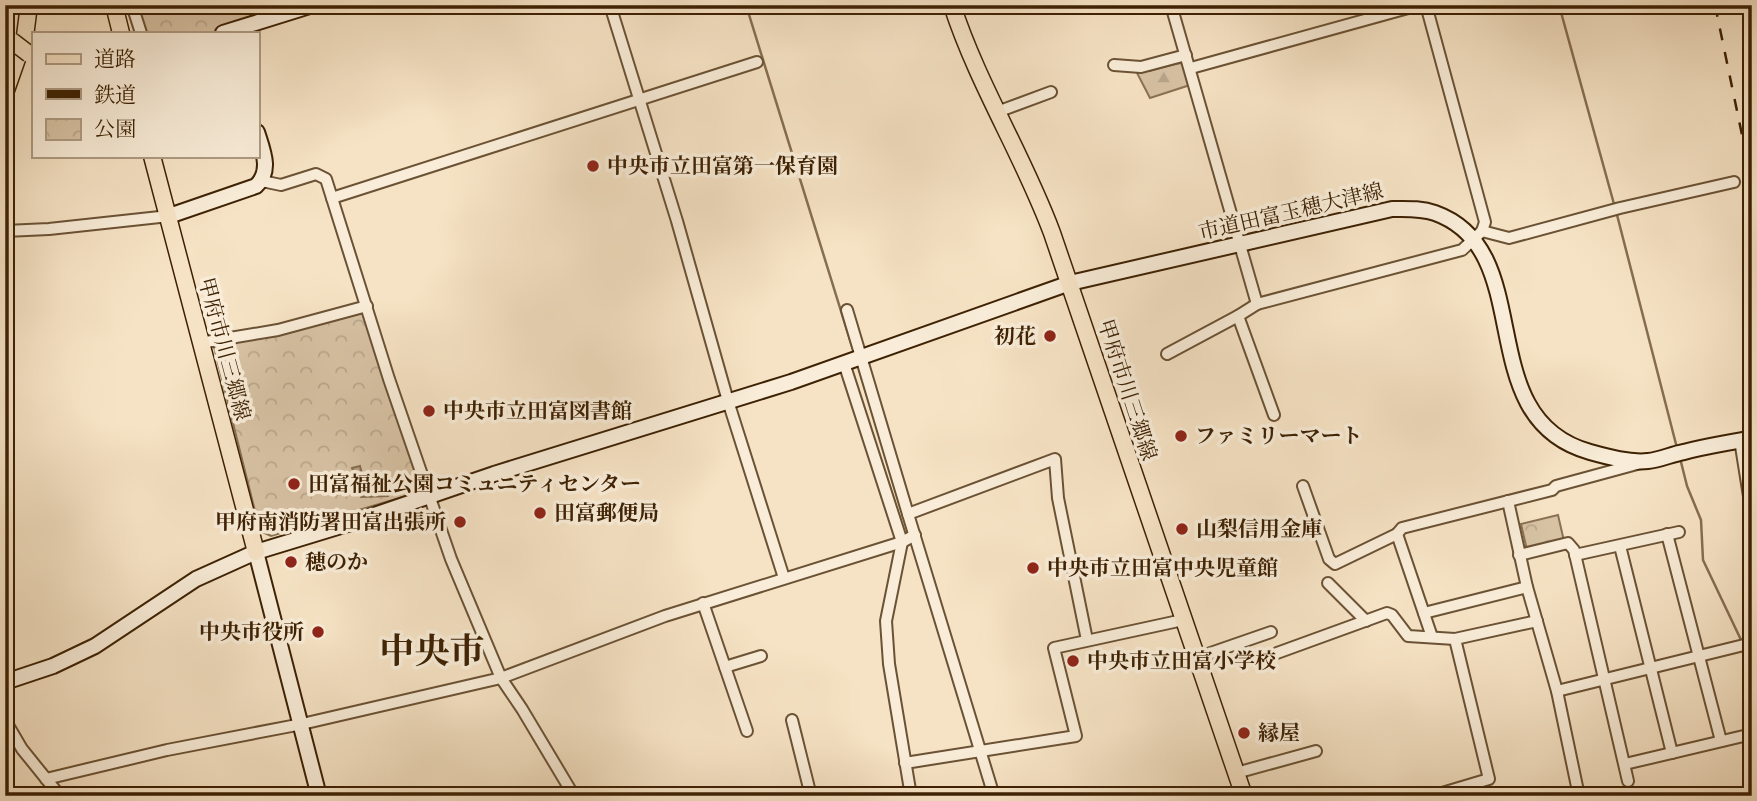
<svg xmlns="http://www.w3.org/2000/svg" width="1757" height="801" font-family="Cardo,'Noto Serif JP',serif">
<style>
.forest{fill:url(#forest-firs);stroke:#8a7254;stroke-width:2}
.park{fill:url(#park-crowns);stroke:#8a7254;stroke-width:2}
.water{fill:#b7a183;stroke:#866e50;stroke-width:2}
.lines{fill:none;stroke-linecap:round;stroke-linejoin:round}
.stream{stroke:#866e50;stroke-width:2.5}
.street-casing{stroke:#6b5234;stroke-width:14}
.secondary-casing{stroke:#3d2103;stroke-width:18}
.primary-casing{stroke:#3d2103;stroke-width:19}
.street{stroke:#f9edd9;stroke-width:10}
.secondary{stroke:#f9edd9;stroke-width:14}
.primary{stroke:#f6e3c5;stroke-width:16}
.rail{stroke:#3d2103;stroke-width:2.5;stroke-dasharray:12 12;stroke-linecap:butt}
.primary-bridge-casing{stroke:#3d2103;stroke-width:19;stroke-linecap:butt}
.primary-bridge{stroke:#f6e3c5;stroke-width:16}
.poi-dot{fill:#8f2418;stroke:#f9edd9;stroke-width:2.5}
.labels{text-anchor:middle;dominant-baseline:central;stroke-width:7;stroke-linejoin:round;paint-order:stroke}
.poi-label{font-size:21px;font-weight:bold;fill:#3d2103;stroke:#f9edd9;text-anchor:start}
.street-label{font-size:21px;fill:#3d2103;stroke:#f9edd9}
.town-label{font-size:35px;font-weight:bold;fill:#3d2103;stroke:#f9edd9}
</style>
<defs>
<pattern id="forest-firs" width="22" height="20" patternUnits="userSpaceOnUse" patternTransform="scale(1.75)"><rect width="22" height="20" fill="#d7c2a4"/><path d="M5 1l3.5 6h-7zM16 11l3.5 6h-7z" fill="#b9a68c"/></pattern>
<pattern id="park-crowns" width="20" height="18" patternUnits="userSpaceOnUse" patternTransform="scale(1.75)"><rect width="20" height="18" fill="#d7c2a4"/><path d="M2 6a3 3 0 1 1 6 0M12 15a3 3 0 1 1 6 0" fill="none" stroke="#b9a68c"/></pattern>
</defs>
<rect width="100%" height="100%" fill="#f6e3c5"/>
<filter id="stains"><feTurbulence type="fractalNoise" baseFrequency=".00286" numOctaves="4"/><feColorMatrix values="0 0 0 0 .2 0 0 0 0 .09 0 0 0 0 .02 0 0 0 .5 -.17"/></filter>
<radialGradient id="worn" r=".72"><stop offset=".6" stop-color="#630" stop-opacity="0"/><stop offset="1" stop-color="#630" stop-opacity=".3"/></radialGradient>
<polygon class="forest" points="1183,62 1190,85 1150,98 1136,71 1149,71"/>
<g class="park">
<polygon points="132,5 313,5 223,33 141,33"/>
<polygon points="365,311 423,491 271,536 260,531 214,347 239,338"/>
<polygon points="1558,515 1564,541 1527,550 1521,524"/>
</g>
<path class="water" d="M360,466C363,478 365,489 379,492L383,490V485L388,482L401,486L407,478L411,483V488L390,492L388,496L361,497L352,480L356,479L352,468Z"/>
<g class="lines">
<g class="stream">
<polyline points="746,5 854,353"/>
<polyline points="1559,5 1614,204"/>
<polyline points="1616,211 1677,448"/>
<polyline points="857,363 867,396"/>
<polyline points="1680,458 1687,486 1701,520 1703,560 1742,642"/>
<polyline points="1744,649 1752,678"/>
</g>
<g class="street-casing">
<g id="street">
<polyline points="132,5 141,33"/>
<polyline points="610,5 677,221 728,401 784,578"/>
<polyline points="1171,5 1257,304 1462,250 1482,231 1485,222 1426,5"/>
<polyline points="1114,65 1141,67 1186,55"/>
<polyline points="1191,68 1419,5"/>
<polyline points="997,112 1051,92"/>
<polyline points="262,181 281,185 316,174 326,179 389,379 451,559 501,678 522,709 574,796"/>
<polyline points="332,198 757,62"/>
<polyline points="5,231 49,229 169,216"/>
<polyline points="1482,231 1509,238 1620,208 1734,182"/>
<polyline points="1257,304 1238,316 1274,415"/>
<polyline points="847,310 908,514"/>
<polyline points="200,343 278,330 367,306"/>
<polyline points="1167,354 1238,316"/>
<polyline points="844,363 902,542 886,621 889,664 911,796"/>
<polyline points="1740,440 1752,515"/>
<polyline points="1303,486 1329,559 1335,564 1397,534 1402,528 1552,490 1556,486 1637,464"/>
<polyline points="1508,501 1527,587 1557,691 1579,796"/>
<polyline points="1397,534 1432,637"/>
<polyline points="1667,534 1721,741"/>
<polyline points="1620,546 1672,753"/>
<polyline points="1519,555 1568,543 1574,550 1628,781"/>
<polyline points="1575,555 1679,532"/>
<polyline points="1328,583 1366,621"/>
<polyline points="703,603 747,731"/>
<polyline points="1424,613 1527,587"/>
<polyline points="1277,653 1387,613 1392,615 1408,636 1455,639 1537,621"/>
<polyline points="1196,658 1271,632"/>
<polyline points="725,667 761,656"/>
<polyline points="1557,691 1752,643"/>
<polyline points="5,720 22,749 60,796"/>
<polyline points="792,720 811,796"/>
<polyline points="905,763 1076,736 1054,648 1183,620"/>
<polyline points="1625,764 1752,734"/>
<polyline points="1236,773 1316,751"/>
<polyline points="46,779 167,750 302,724 501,678 665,616 902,542 915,535"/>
<polyline points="994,796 908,514 1055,459 1058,498 1087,640"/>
<polyline points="1432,796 1489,779 1455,639"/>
</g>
</g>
<g class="secondary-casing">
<g id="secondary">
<polyline points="223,33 313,5"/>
<path d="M169,216L256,186C272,171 263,151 257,132"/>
<polyline points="256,552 319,796"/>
<path d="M5,682L53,666L95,646L196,579L256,552L351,523L494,474L791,382L1070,283L1392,209C1406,209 1421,208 1435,213C1541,251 1468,418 1590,452C1608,457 1630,463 1648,461C1660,460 1672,454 1684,452C1706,446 1729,443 1752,438"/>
</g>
</g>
<g class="primary-casing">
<g id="primary">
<polyline points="114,5 121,33"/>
<path d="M952,5C978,85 1023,155 1052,233L1244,796"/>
<polyline points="5,93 25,36 29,5"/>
<polyline points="152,156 256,552"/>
</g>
</g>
<use href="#street" class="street"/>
<use href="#secondary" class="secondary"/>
<use href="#primary" class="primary"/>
<polyline class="rail" points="1715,5 1752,183"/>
<g class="primary-bridge-casing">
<polyline id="primary-bridge" points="12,41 29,54"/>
</g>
<use href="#primary-bridge" class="primary-bridge"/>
</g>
<g class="poi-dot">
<circle cx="593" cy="166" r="7"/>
<circle cx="1050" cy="336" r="7"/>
<circle cx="429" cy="411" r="7"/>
<circle cx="1181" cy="436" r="7"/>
<circle cx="294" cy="484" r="7"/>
<circle cx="540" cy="513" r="7"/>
<circle cx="460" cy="522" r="7"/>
<circle cx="1182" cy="529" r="7"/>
<circle cx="291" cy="562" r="7"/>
<circle cx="1033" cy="568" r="7"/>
<circle cx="318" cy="632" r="7"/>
<circle cx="1073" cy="661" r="7"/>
<circle cx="1244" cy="733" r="7"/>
</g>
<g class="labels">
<g class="poi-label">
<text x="607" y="166">中央市立田富第一保育園</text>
<text x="1036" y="336" text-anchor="end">初花</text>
<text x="443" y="411">中央市立田富図書館</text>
<text x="1195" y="436">ファミリーマート</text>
<text x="308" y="484">田富福祉公園コミュニティセンター</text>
<text x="554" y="513">田富郵便局</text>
<text x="446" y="522" text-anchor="end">甲府南消防署田富出張所</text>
<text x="1196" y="529">山梨信用金庫</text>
<text x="305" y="562">穂のか</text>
<text x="1047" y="568">中央市立田富中央児童館</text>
<text x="304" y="632" text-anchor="end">中央市役所</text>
<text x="1087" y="661">中央市立田富小学校</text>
<text x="1258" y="733">縁屋</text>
</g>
<g class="street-label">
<text transform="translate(1291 212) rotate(-13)">市道田富玉穂大津線</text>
<text transform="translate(224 349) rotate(75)">甲府市川三郷線</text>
<text transform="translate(1127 390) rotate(72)">甲府市川三郷線</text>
</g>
<g class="town-label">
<text x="432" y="652">中央市</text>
</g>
</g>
<rect width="1757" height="801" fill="none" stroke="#f6e3c5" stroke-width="28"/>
<rect x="7" y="7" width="1743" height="787" fill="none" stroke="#3d2103" stroke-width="3.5"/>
<rect x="14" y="14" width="1729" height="773" fill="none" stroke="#3d2103" stroke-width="2"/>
<rect x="32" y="32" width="228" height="126" fill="#f9edd9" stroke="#ae9b83" stroke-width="2"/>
<rect x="46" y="54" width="35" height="10" fill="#f6e3c5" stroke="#ae9b83" stroke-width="2"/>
<text x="94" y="66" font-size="21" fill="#3d2103">道路</text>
<rect x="46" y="89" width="35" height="10" fill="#3d2103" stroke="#ae9b83" stroke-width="2"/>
<text x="94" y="102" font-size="21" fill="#3d2103">鉄道</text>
<rect x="46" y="119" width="35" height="21" fill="url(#park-crowns)" stroke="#ae9b83" stroke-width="2"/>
<text x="94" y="136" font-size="21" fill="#3d2103">公園</text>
<rect width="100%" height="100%" filter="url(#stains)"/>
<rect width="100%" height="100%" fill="url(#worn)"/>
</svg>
